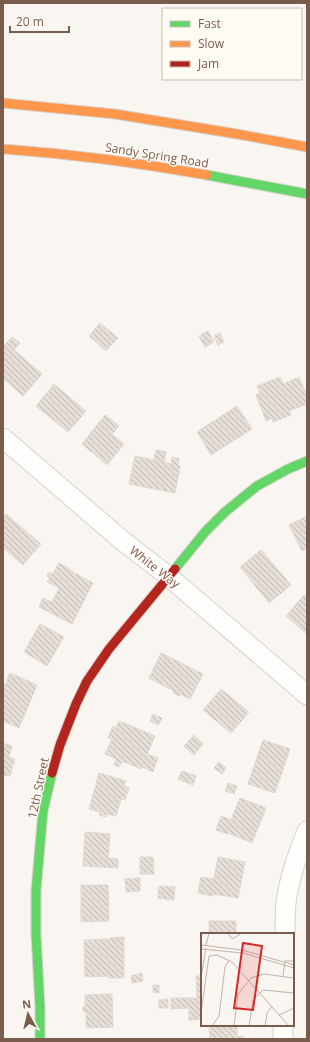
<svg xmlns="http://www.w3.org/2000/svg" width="310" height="1042" font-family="'Open Sans',sans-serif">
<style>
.building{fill:url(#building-back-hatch);stroke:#e2d8d2}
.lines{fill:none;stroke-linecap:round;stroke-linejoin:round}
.street-casing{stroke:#d7d1cb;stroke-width:21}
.fast-casing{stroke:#d9d2cb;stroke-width:11}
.slow-casing{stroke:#d9d2cb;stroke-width:11}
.jam-casing{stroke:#d9d2cb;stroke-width:11}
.street{stroke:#fefefd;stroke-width:19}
.fast{stroke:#63d668;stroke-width:9}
.slow{stroke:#ff974d;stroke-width:9}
.jam{stroke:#b3261e;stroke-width:9}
.labels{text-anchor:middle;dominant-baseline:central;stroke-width:3;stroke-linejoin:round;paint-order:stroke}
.street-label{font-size:12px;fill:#7a5c4d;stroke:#fffaf3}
.inset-road{fill:none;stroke:#c2b3aa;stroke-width:1}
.view{fill:#d62828;fill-opacity:0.15;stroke:#d62828;stroke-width:2}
.inset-edge{fill:none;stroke:#7a5c4d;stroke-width:2}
</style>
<defs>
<pattern id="building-back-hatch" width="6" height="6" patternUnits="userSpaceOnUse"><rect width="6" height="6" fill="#e6ded7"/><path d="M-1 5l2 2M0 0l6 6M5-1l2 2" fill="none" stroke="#bfb7b1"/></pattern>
</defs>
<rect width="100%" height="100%" fill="#f9f5f0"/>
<g class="building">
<polygon points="100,323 118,338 106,351 89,336"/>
<polygon points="208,331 214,342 205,347 199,336"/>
<polygon points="220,333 224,342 218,345 214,336"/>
<polygon points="12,337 20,343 14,350 42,374 23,396 3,378 3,343 5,345"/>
<polygon points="280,377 283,384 299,377 307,396 307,404 289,411 291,415 273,422 272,418 266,421 256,395 260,393 257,386"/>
<polygon points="54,384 86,411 68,432 36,406"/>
<polygon points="237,406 252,429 211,455 197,432"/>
<polygon points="105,415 119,426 112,434 124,444 107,465 82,444"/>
<polygon points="156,450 166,452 164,462 171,464 172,457 179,459 178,465 180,466 175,493 129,484 135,456 154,460"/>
<polygon points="6,514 41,544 23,565 3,548 3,517"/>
<polygon points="307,516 307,548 302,551 289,525"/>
<polygon points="261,550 291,585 269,603 240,567"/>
<polygon points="59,563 71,570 71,571 93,583 72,624 39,607 43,598 52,602 59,588 47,582 50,578 47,576 49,572 53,574"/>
<polygon points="304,595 307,597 307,634 286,616"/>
<polygon points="40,624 64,637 47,666 24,652"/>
<polygon points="161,653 203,674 190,699 180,694 179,696 173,693 174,691 149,678"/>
<polygon points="10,673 37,685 19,728 3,721 3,690"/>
<polygon points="221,689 249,712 231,733 203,710"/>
<polygon points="153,714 162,718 158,725 150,721"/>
<polygon points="119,721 155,736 147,754 158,758 153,772 142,767 141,769 122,761 119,767 114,765 116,759 105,754 112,739 108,738 113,726 116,728"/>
<polygon points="194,735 203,744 194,755 184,746"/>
<polygon points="263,740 290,749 275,793 248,784"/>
<polygon points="3,743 12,746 9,757 15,759 10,776 4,775 4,777 3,777"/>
<polygon points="219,762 226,768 222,774 214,768"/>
<polygon points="182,771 196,776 193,785 178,779"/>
<polygon points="99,773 126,781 124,786 129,788 125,800 121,799 116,816 107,814 106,817 99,815 100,812 89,809"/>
<polygon points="228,783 237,786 234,794 225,791"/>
<polygon points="240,798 266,808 252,843 228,833 228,834 216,830 221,816 231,820"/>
<polygon points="85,832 110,834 108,858 118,859 118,868 83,866"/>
<polygon points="140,857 153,857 154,874 140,874"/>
<polygon points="218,857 245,862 238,898 213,894 212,896 198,893 201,877 214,879"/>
<polygon points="140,878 140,891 126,892 125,879"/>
<polygon points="81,885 108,885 109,921 81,922"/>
<polygon points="159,886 175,887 174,900 158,898"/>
<rect x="209" y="921" width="27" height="13"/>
<polygon points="124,937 124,978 109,978 109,976 85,977 84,940 110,939 110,938"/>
<polygon points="142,973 143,981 132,983 131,976"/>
<polygon points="196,976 202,976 202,1019 189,1020 189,1008 171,1009 171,998 197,998"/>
<polygon points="153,985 159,985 159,993 153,992"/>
<polygon points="112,994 113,1027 86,1028 86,1012 83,1012 83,1007 85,1007 85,995"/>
<polygon points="168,999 168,1008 159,1008 159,1000"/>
<polygon points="237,1025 237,1037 243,1036 243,1039 210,1039 209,1026"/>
</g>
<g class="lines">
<g class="street-casing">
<g id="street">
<polyline points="3,438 124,542 168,576 307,695"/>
<path d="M285,934C285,924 285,913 286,903C289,878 298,854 307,831"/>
<polyline points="283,1039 283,1025"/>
</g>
</g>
<g class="fast-casing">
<g id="fast">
<polyline points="207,175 307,194"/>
<polyline points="175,569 205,532 225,512 257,486 288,469 307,461"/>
<polyline points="40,1039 40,1007 36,934 36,891 43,811 52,773"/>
</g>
</g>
<g class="slow-casing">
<g id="slow">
<polyline points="3,103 115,114 237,134 307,147"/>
<path d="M3,149C72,154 140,163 207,175"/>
</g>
</g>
<g class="jam-casing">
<polyline id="jam" points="52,773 60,745 76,704 87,681 109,649 175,569"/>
</g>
<use href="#street" class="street"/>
<use href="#fast" class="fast"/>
<use href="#slow" class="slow"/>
<use href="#jam" class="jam"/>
</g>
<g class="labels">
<g class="street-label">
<text transform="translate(157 155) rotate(9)">Sandy Spring Road</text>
<text transform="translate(155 567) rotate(38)">White Way</text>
<text transform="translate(38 788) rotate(-78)">12th Street</text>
</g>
</g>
<g transform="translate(201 933)">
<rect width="93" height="93" fill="#f9f5f0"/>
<path class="inset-road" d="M27,0L31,6L41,0M0,12L41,17L93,32M5,12L8,0M0,16L42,20L93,35M0,44L5,15M82,44L84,28H93M0,80L8,23L16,22L31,29L88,93M78,82L93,75M11,93L18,83L24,34L28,27M33,93L37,61L50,45L63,41L93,45M48,93L52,67L62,57L93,60M64,93L66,80L71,73"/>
<path class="view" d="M42,10L61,13L52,77L33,75Z"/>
<rect width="93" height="93" class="inset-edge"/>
</g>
<rect width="310" height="1042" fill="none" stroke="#7a5c4d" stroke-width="8"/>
<rect x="162" y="8" width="140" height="72" fill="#fffaf3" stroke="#cabbb1"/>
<rect x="170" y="21" width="20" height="6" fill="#63d668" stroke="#cabbb1"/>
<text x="198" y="28" font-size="12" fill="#7a5c4d">Fast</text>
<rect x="170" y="41" width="20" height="6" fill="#ff974d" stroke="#cabbb1"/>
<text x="198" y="48" font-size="12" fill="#7a5c4d">Slow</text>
<rect x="170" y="61" width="20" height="6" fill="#b3261e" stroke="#cabbb1"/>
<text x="198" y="68" font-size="12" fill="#7a5c4d">Jam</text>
<g transform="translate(28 1014) rotate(352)" stroke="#fffaf3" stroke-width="3" paint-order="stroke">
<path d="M0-3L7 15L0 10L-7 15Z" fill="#7a5c4d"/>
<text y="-6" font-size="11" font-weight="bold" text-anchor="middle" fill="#7a5c4d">N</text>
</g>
<path d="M10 26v6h59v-6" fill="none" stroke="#7a5c4d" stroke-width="2"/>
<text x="16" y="26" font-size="12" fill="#7a5c4d" stroke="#fffaf3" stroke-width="3" paint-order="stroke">20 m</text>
</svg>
